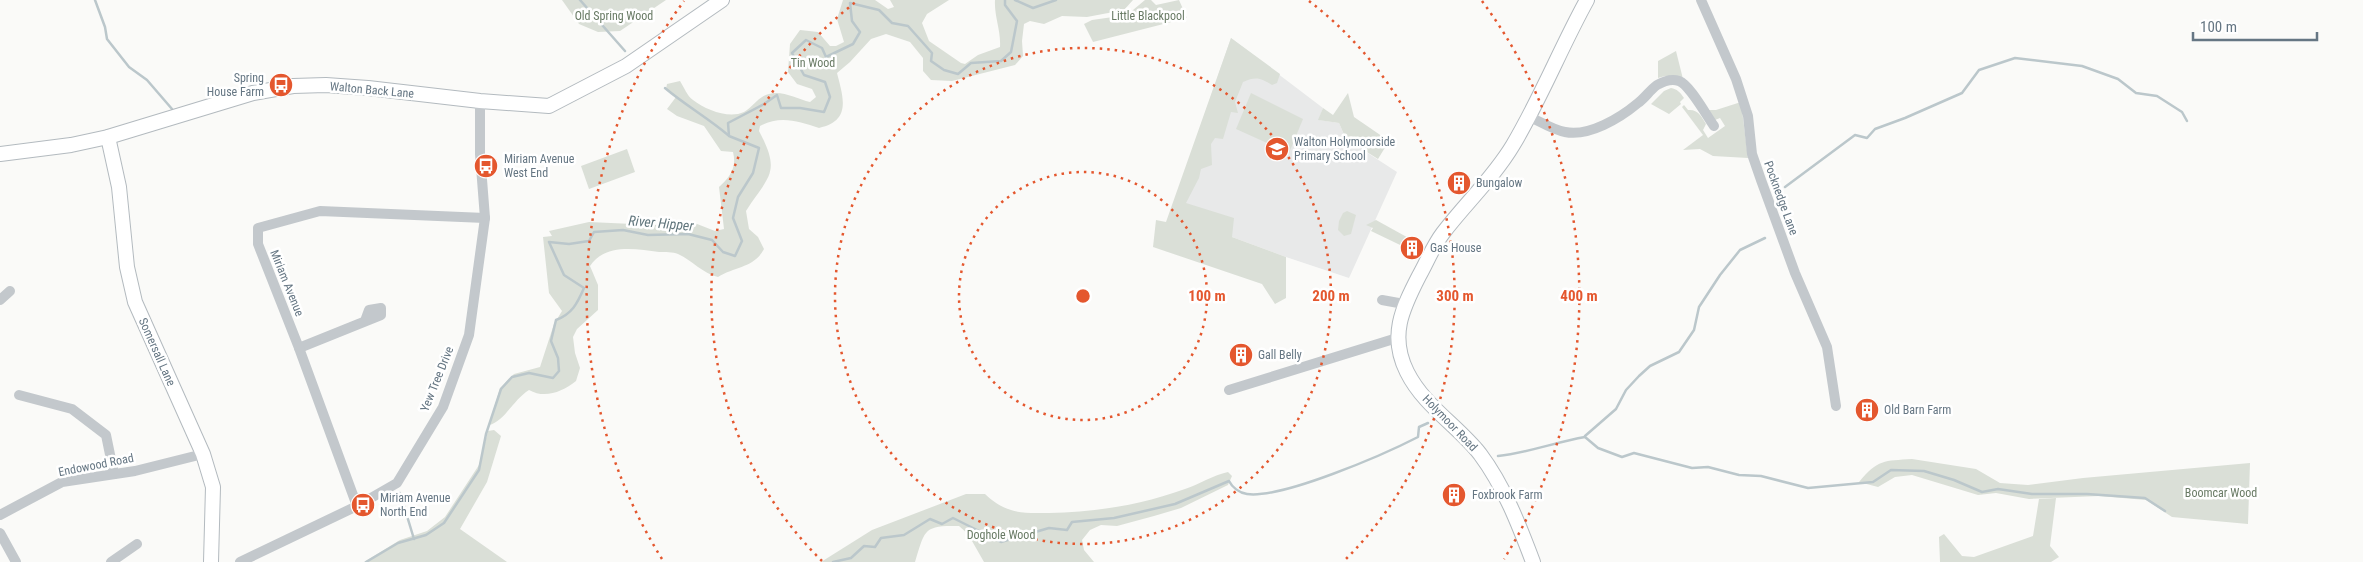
<svg xmlns="http://www.w3.org/2000/svg" width="2363" height="562" font-family="'Roboto Condensed',sans-serif">
<style>
.built{fill:#e8e9e9}
.green{fill:#dadfd7}
.lines{fill:none;stroke-linecap:round;stroke-linejoin:round}
.stream{stroke:#bbc7cb;stroke-width:2.5}
.secondary-casing{stroke:#b3babf;stroke-width:16}
.street{stroke:#c3c8cc;stroke-width:10}
.secondary{stroke:#fff;stroke-width:14}
.ring{fill:none;stroke:#e4572e;stroke-width:2.5;stroke-dasharray:2.5 5}
.labels{text-anchor:middle;dominant-baseline:central;stroke-width:5;stroke-linejoin:round;paint-order:stroke}
.park-label{font-size:12px;fill:#687a64;stroke:#fff}
.poi-label{font-size:12px;fill:#657683;stroke:#fff;text-anchor:start}
.street-label{font-size:12px;fill:#657683;stroke:#fff}
.water-label{font-size:14px;font-style:italic;fill:#60757c;stroke:#fff}
.centre{fill:#e4572e;stroke:#fff;stroke-width:2.5}
.ring-label{font-size:15px;text-anchor:middle;font-weight:bold;fill:#e4572e;stroke:#fff;stroke-width:5;stroke-linejoin:round;paint-order:stroke}
</style>
<rect width="100%" height="100%" fill="#fafaf8"/>
<polygon class="built" points="1231,38 1323,108 1319,120 1339,123 1346,139 1397,172 1349,278 1286,257 1232,237 1175,200"/>
<g class="green">
<polygon points="562,0 666,0 620,31 598,32 579,24"/>
<path d="M843,0H875L888,9L894,7L890,0H949L927,14L922,23L929,41L961,63L965,64L978,55L1000,47C1001,30 994,16 995,0H1133L1124,10L1087,17L1062,16L1044,24L1030,21L1024,24L1022,41L1023,56L1015,65L952,81L931,80L923,71V58L910,42L886,34L871,39L850,62L837,73C843,97 852,121 819,128C799,121 779,115 760,126L759,131C782,174 768,176 746,211L749,229L758,237L764,249C754,268 736,266 718,277C702,273 693,261 678,254C673,252 665,252 659,252C636,249 605,243 590,266L598,285V310L577,329L573,337L575,353L580,368L576,381C562,392 545,399 529,390C513,400 504,422 489,425L500,388L514,374L540,367L554,324L562,311L549,293L543,237L552,236L549,231L589,222L655,225L692,222L715,231L724,229L719,187C730,177 737,168 733,152L721,151L704,126L677,116L667,109L676,97L666,89L667,84L680,81C684,87 687,96 693,100C706,110 729,119 744,112C753,107 759,96 769,94C782,90 797,99 810,102L816,97L812,89L797,84L788,72L790,44L800,30L818,32L830,46H836L844,42L837,19Z"/>
<polygon points="1145,0 1151,0 1156,5 1179,0 1187,18 1093,42 1084,24 1092,20 1127,15"/>
<path d="M1231,38L1280,74L1277,83L1272,85C1261,78 1256,76 1243,82L1235,102L1238,113L1231,112L1223,139L1215,138L1211,144L1212,165L1201,169L1199,178L1186,203L1234,218L1232,237L1286,257V298L1275,304L1262,284L1153,247L1156,220L1166,222Z"/>
<polygon points="1676,51 1683,79 1665,76 1658,78 1658,61"/>
<path d="M1671,88C1677,89 1680,92 1684,98L1680,102L1681,104L1669,114L1651,104L1664,91Z"/>
<polygon points="1251,93 1303,119 1289,153 1236,129"/>
<polygon points="1348,93 1354,117 1389,141 1378,159 1346,139 1339,123 1318,120 1323,108 1333,115"/>
<path d="M1741,102L1748,158L1713,156L1700,149L1683,150L1703,135L1682,107L1684,105L1688,110C1698,109 1701,116 1706,124L1703,130L1708,138L1725,126L1720,118L1715,120L1708,110H1716Z"/>
<polygon points="627,149 635,172 589,189 581,166"/>
<polygon points="1347,211 1356,215 1351,234 1344,236 1338,230 1339,221 1343,213"/>
<polygon points="1376,220 1414,241 1422,249 1423,256 1371,231 1373,228 1366,225"/>
<polygon points="494,430 501,436 487,482 460,529 507,562 364,562 400,540 427,531 445,517 479,465 488,431"/>
<path d="M1912,459L1976,469L2000,483L2028,485L2083,478L2250,463L2248,524L2172,517L2146,500L2099,496L2029,499L1996,493L1978,495L1912,475L1895,477L1878,487L1859,482C1878,459 1884,461 1912,459Z"/>
<path d="M1228,472L1232,476L1228,485L1181,508L1154,516L1117,526L1101,525L1090,530L1082,540L1084,550L1094,562H984L968,534L959,526C923,525 925,530 915,562H821L872,530L966,494H985C992,501 1001,507 1011,510C1022,514 1037,513 1049,513C1096,512 1141,505 1185,489C1200,484 1213,475 1228,472Z"/>
<polygon points="2056,498 2050,546 2059,557 2051,562 1940,562 1939,537 1944,534 1962,556 1974,557 2033,536 2039,499"/>
</g>
<g class="lines">
<g class="stream">
<polyline points="95,0 105,27 107,39 129,67 147,80 172,109"/>
<polyline points="580,0 625,51"/>
<polyline points="1015,0 1033,8 1056,0"/>
<path d="M665,88C685,105 708,118 728,135"/>
<polyline points="1785,187 1855,135 1867,138 1875,129 1905,118 1962,93 1979,70 2015,58 2082,66 2118,79 2136,93 2157,96 2182,112 2187,121"/>
<polyline points="1585,436 1616,409 1626,390 1639,376 1650,366 1679,352 1694,330 1699,307 1720,275 1740,250 1765,238"/>
<path d="M1498,456C1527,453 1556,442 1585,437L1598,448L1622,457L1634,453L1692,468L1708,467L1739,475L1761,476L1808,488L1873,482L1891,470L1924,471L1954,480L1982,492L1998,489L2032,494H2087L2145,498L2165,511"/>
<polyline points="400,493 414,539"/>
<path d="M366,562L398,543L426,535L444,523L479,470L486,434L501,389L512,377L529,373L553,378L559,371L558,358L551,341L556,320C572,314 577,304 584,288L564,275L549,242L569,244L589,241L594,232L623,230L648,235L688,234L712,240L723,252L735,256L742,241L733,218L738,197L753,173L759,148L729,136L728,123L764,104L777,95L781,108H800L824,112L830,97L825,82L804,75L792,53L806,40L822,48L826,57L853,44L860,32L852,21L850,3L879,10L892,23L908,26L932,53L931,61L944,70L958,74L971,63L1001,61L1011,52L1017,21L1005,5V0"/>
<path d="M833,562L851,558L864,546L875,547L881,538L904,535L930,519L942,524L953,518L1001,542L1049,528L1067,530L1072,522L1114,518L1175,504L1229,481C1232,487 1239,493 1247,494C1282,499 1385,454 1418,437L1419,427L1428,423"/>
</g>
<g class="secondary-casing">
<g id="secondary">
<polyline points="108,137 119,187 127,267 135,302 203,454 213,487 211,562"/>
<polyline points="0,154 71,145 108,137 253,93 293,86 326,85 368,88 480,101 549,106 626,66 722,0"/>
<path d="M1533,562C1519,525 1504,486 1480,454C1457,425 1424,406 1407,372C1389,336 1402,309 1419,276C1427,262 1433,246 1443,233C1465,204 1494,177 1513,145C1541,98 1561,47 1587,0"/>
</g>
</g>
<g class="street">
<polyline points="1701,0 1736,79 1748,116 1752,154 1761,180 1795,273 1827,347 1836,406"/>
<path d="M1530,117C1541,122 1553,130 1565,132C1589,137 1620,118 1638,103C1645,98 1650,90 1657,85C1664,81 1671,78 1679,81C1690,85 1706,115 1714,126"/>
<polyline points="0,300 10,291"/>
<polyline points="1382,300 1404,304"/>
<polyline points="299,348 381,315 381,308 369,310 365,321"/>
<polyline points="1229,390 1397,338"/>
<polyline points="19,395 72,409 106,435 114,474"/>
<polyline points="357,506 299,348 258,244 258,228 320,211 485,218"/>
<polyline points="0,515 62,482 135,471 203,454"/>
<polyline points="0,533 16,562"/>
<polyline points="111,562 137,544"/>
<polyline points="240,562 357,506 397,483 443,407 469,335 485,218 480,154 480,101"/>
</g>
<use href="#secondary" class="secondary"/>
</g>
<g class="ring">
<circle cx="1083" cy="296" r="124"/>
<circle cx="1083" cy="296" r="248"/>
<path d="M822 561A372 372 0 0 1 857 1M1309 1A372 372 0 0 1 1344 561"/>
<path d="M662 559A496 496 0 0 1 684 1M1482 1A496 496 0 0 1 1504 559"/>
</g>
<defs>
<g id="bus-disc" transform="scale(1.25)"><circle r="9.5" fill="#e4572e" stroke="#fff"/><path d="M-5-6H5V4H4V6H2V4H-2V6H-4V4H-5ZM-3.5-4V0h7V-4ZM-3.5 1.2v1.5H-2V1.2ZM2 1.2v1.5H3.5V1.2Z" fill="#fff"/></g>
<g id="school-disc" transform="scale(1.25)"><circle r="9.5" fill="#e4572e" stroke="#fff"/><path d="M0-5L7-2L0 1L-7-2ZM-4 1L0 2.5L4 1V4Q0 6-4 4Z" fill="#fff"/></g>
<g id="building-disc" transform="scale(1.25)"><circle r="9.5" fill="#e4572e" stroke="#fff"/><path d="M-4-6H4V6H1V3H-1V6H-4ZM-2.5-4.3h1.7v1.8h-1.7ZM.8-4.3h1.7v1.8H.8ZM-2.5-1h1.7V.8h-1.7ZM.8-1h1.7V.8H.8Z" fill="#fff"/></g>
</defs>
<g fill-rule="evenodd">
<use href="#bus-disc" x="281" y="85"/>
<use href="#school-disc" x="1277" y="149"/>
<use href="#bus-disc" x="486" y="166"/>
<use href="#building-disc" x="1459" y="183"/>
<use href="#building-disc" x="1412" y="248"/>
<use href="#building-disc" x="1241" y="355"/>
<use href="#building-disc" x="1867" y="410"/>
<use href="#building-disc" x="1454" y="495"/>
<use href="#bus-disc" x="363" y="505"/>
</g>
<g class="labels">
<g class="park-label">
<text x="614" y="16">Old Spring Wood</text>
<text x="1148" y="16">Little Blackpool</text>
<text x="813" y="63">Tin Wood</text>
<text x="2221" y="493">Boomcar Wood</text>
<text x="1001" y="535">Doghole Wood</text>
</g>
<g class="poi-label">
<text x="264" y="78" text-anchor="end">Spring<tspan x="264" dy="14">House Farm</tspan></text>
<text x="1294" y="142">Walton Holymoorside<tspan x="1294" dy="14">Primary School</tspan></text>
<text x="504" y="159">Miriam Avenue<tspan x="504" dy="14">West End</tspan></text>
<text x="1476" y="183">Bungalow</text>
<text x="1430" y="248">Gas House</text>
<text x="1258" y="355">Gall Belly</text>
<text x="1884" y="410">Old Barn Farm</text>
<text x="1472" y="495">Foxbrook Farm</text>
<text x="380" y="498">Miriam Avenue<tspan x="380" dy="14">North End</tspan></text>
</g>
<g class="street-label">
<text transform="translate(372 90) rotate(5)">Walton Back Lane</text>
<text transform="translate(1781 198) rotate(70)">Pocknedge Lane</text>
<text transform="translate(287 283) rotate(68)">Miriam Avenue</text>
<text transform="translate(157 352) rotate(66)">Somersall Lane</text>
<text transform="translate(437 379) rotate(-68)">Yew Tree Drive</text>
<text transform="translate(1450 423) rotate(46)">Holymoor Road</text>
<text transform="translate(96 465) rotate(-11)">Endowood Road</text>
</g>
<g class="water-label">
<text transform="translate(661 223) rotate(5)">River Hipper</text>
</g>
</g>
<circle cx="1083" cy="296" r="8" class="centre"/>
<g class="ring-label">
<text x="1207" y="301">100 m</text>
<text x="1331" y="301">200 m</text>
<text x="1455" y="301">300 m</text>
<text x="1579" y="301">400 m</text>
</g>
<path d="M2193 32v8h124v-8" fill="none" stroke="#657683" stroke-width="2.5"/>
<text x="2200" y="32" font-size="15" fill="#657683" stroke="#ffffff" stroke-width="4" paint-order="stroke">100 m</text>
</svg>
